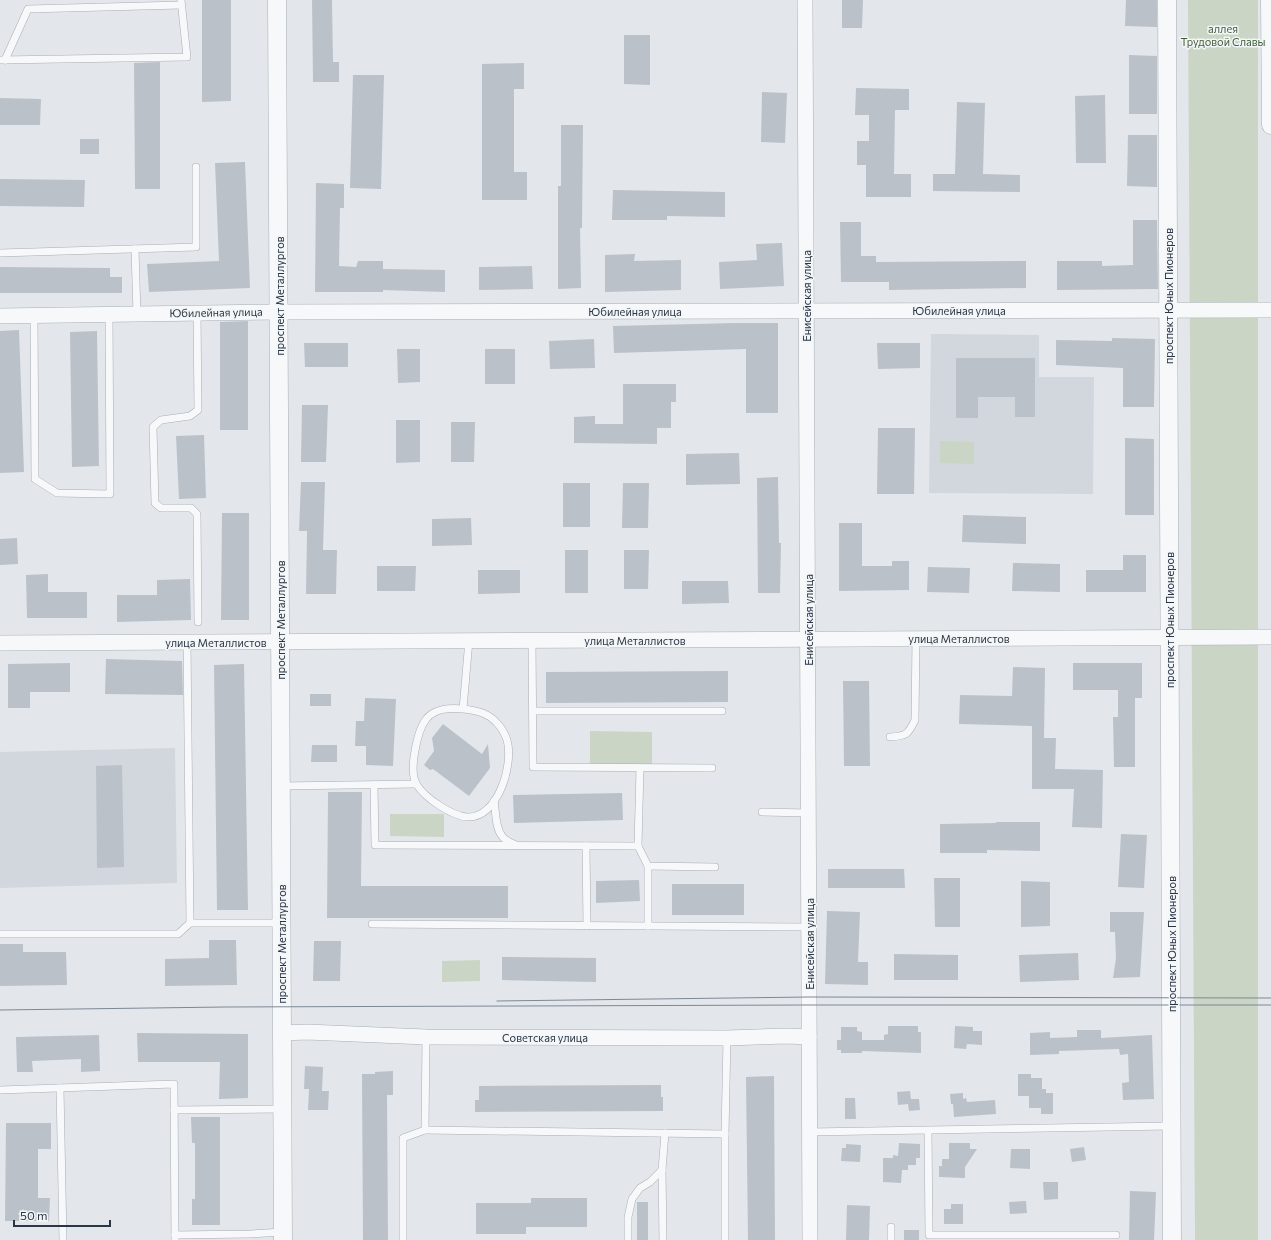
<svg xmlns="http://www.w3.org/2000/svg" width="1271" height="1240" font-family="Commissioner,sans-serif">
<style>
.built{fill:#d2d7dd}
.green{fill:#cad5c5}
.building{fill:#bbc1c9}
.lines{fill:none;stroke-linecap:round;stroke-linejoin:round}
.service-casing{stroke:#a8aeb6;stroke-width:8}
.minor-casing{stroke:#a8aeb6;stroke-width:16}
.tertiary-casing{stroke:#a8aeb6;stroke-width:19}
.service{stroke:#f6f8f9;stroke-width:7}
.minor{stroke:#f6f8f9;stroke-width:15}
.tertiary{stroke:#f6f8f9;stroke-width:18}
.tram{stroke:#7d8895;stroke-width:1}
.labels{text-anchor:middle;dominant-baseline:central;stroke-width:3;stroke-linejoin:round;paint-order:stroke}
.park-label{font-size:11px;fill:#435f38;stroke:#f3f6f8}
.street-label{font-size:11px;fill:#2b3644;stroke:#f3f6f8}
</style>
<rect width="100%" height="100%" fill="#e3e7eb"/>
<g class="built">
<polygon points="931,334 1039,335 1039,377 1094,377 1093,494 929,493"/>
<polygon points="175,748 177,883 0,888 0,752"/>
</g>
<g class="green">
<polygon points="1188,0 1258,0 1258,1240 1195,1240"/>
<polygon points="940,441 974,442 974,464 940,463"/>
<polygon points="590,731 652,732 652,765 590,765"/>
<polygon points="390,814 444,814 444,837 390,836"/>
<polygon points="480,960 480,981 442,982 442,961"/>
</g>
<g class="building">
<polygon points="202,0 231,0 231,101 202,102"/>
<polygon points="312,0 332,0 333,62 339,62 339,82 313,82"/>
<polygon points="842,0 863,0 862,28 842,28"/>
<polygon points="1126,0 1157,0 1157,27 1125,26"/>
<polygon points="624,35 650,35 650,85 624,84"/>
<polygon points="1129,55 1157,56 1157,114 1129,114"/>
<polygon points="160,62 160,189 135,189 134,63"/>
<polygon points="524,63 524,89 514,89 514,172 527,172 527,200 482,200 482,64"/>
<polygon points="353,75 384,75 381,189 350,188"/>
<polygon points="856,88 909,89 909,110 895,110 894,174 911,174 911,197 866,197 866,165 857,165 857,141 869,141 869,115 855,115"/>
<polygon points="762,92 787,93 785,143 761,142"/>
<polygon points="1105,95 1106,163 1076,163 1075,96"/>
<polygon points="0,98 41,99 40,125 0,125"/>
<polygon points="957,102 985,103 983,174 1020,175 1020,192 933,191 933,174 955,174"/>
<polygon points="561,125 583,125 582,228 580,228 581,288 558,289 558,186 561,186"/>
<polygon points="1128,135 1157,135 1157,187 1127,186"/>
<rect x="80" y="139" width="19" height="15"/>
<polygon points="245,162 250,288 149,292 147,264 219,261 215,163"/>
<polygon points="0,179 85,180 84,207 0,206"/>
<polygon points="316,183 344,184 344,208 340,208 339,266 356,267 358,261 383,261 383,269 445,270 445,292 383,290 383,292 315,292"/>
<polygon points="613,190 725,192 725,217 667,216 667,220 612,220"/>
<polygon points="1133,220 1157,220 1158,289 1057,290 1057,261 1102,261 1102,266 1133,265"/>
<polygon points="840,222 861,222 861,256 876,256 876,262 1026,261 1026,288 889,290 889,282 841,282"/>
<polygon points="782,243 784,286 720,289 719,262 757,260 756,244"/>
<polygon points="635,254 634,261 681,260 681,290 605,292 605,255"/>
<polygon points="532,266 533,289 479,290 479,267"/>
<polygon points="0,267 110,268 110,277 122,277 122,293 0,293"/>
<polygon points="248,321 248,430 220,430 220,322"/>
<polygon points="735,323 778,323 778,413 746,413 746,349 614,353 613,326"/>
<polygon points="19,330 24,472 0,473 0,331"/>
<polygon points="97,331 99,466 72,467 70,332"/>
<polygon points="1112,338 1155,339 1154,407 1123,407 1123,368 1056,365 1056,340 1112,341"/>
<polygon points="594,339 595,368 550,369 549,341"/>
<polygon points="304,343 348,343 348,367 305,367"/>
<polygon points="877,343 920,343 920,368 878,369"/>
<polygon points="397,349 420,349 420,382 398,383"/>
<rect x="485" y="349" width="30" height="35"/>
<polygon points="956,358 1035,358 1035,417 1015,417 1015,397 978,397 978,418 956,418"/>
<polygon points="623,384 676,384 676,402 671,402 671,428 657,428 657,444 574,443 574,417 595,416 595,424 623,424"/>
<polygon points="302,405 328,405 326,462 301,462"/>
<polygon points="396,420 420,420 420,462 396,463"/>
<polygon points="451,422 475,422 474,462 451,462"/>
<polygon points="878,428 915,428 914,494 877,494"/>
<polygon points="204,435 206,498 179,499 176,436"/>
<polygon points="1125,438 1154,439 1154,515 1125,515"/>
<polygon points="739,453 740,484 686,485 686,454"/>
<polygon points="778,477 779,543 781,543 780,593 758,593 757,478"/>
<polygon points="301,482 325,482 323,550 337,550 336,594 306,594 307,531 299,531"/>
<rect x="563" y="483" width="27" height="44"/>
<polygon points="623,483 649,483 648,528 622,528"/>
<polygon points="222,513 249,513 249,620 221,620"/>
<polygon points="963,515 1026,517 1026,544 962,542"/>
<polygon points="471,518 472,545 432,546 432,519"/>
<polygon points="839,523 862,523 862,566 892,566 892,561 909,561 909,590 839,591"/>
<polygon points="17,538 18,564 0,565 0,539"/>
<rect x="565" y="550" width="23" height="43"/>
<polygon points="624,550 649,550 648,589 624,589"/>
<polygon points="1123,555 1146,555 1146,592 1086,592 1086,570 1123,570"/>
<polygon points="1013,563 1060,564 1060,592 1012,591"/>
<polygon points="377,566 416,566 415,591 377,591"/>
<polygon points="928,567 970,568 969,593 927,592"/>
<polygon points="478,570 520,570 520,593 478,594"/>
<polygon points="48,574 48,592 87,592 87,618 27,618 26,575"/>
<polygon points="190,579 191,620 117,622 117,595 157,595 157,580"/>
<polygon points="682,581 728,581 729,603 682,604"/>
<polygon points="106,659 182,661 183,695 105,694"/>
<polygon points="70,663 70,692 30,692 30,708 8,708 8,664"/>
<polygon points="1073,663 1142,663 1142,698 1135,698 1135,767 1114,767 1113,717 1118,717 1118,690 1073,690"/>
<polygon points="244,664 248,910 217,910 214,665"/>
<polygon points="1013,667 1045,668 1044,738 1056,738 1055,769 1103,770 1102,828 1072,827 1074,789 1032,789 1032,726 959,724 960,695 1012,696"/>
<polygon points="728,671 728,702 546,703 546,672"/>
<polygon points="843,681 869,681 870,766 844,766"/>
<rect x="310" y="694" width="21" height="12"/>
<polygon points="365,698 396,699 393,766 366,765 366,746 355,746 356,721 364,721"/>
<polygon points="443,724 482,754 488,744 490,768 469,796 433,769 430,770 424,765 434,751 432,738"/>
<polygon points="312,745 337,745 337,762 311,762"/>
<polygon points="122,765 124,867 97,868 96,766"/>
<polygon points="328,792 362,792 361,886 508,886 508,918 327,918"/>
<polygon points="622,793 623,820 514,823 513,795"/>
<polygon points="996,822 1040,822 1040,851 987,850 987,853 940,853 940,824 996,823"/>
<polygon points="1121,834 1147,835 1144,888 1118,887"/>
<polygon points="828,869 904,869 905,888 828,888"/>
<polygon points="934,878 960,878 960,927 935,927"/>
<polygon points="639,880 640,901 596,903 596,881"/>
<polygon points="1021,881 1050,882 1050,926 1021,927"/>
<rect x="672" y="884" width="72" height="31"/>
<polygon points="827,911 860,912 858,962 868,962 868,985 825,984"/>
<polygon points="1110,912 1144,912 1140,977 1113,978 1116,958 1115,932 1110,932"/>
<polygon points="209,940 236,940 237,985 165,986 165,959 209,958"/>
<polygon points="314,941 341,941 340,981 313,981"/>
<polygon points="0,944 23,944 23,952 66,952 67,985 0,986"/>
<polygon points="1078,953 1079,980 1020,982 1019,955"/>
<polygon points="894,954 958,955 958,980 894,980"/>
<polygon points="502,957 596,958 596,982 502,980"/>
<polygon points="888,1026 918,1026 918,1032 921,1032 921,1053 862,1051 862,1053 841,1053 841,1050 837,1050 837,1040 841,1040 841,1027 857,1027 857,1031 862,1032 862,1040 884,1040 884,1035 888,1034"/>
<polygon points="955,1026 973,1027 973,1031 982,1031 982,1045 967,1044 966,1049 954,1048"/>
<polygon points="1077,1030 1101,1030 1101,1038 1152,1035 1154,1099 1123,1100 1122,1083 1129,1082 1128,1054 1120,1055 1119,1049 1059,1051 1059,1054 1030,1055 1030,1033 1050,1032 1050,1038 1077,1037"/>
<polygon points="137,1033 248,1034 248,1098 219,1099 220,1062 138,1062"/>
<polygon points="99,1035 100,1071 81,1072 81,1059 32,1061 33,1072 17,1072 16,1037"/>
<polygon points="305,1066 323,1067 322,1091 329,1091 328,1110 308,1110 309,1089 304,1089"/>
<polygon points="393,1071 393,1095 387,1095 388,1240 363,1240 362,1074 375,1074 375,1072"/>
<polygon points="1018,1074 1031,1074 1031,1078 1042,1078 1042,1089 1046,1089 1046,1093 1053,1093 1053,1114 1041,1114 1041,1108 1029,1108 1029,1096 1018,1096"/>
<polygon points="774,1076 775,1240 748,1240 746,1077"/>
<polygon points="661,1085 661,1097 663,1097 663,1111 475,1112 475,1100 479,1100 479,1086"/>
<polygon points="910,1091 911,1099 919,1099 920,1110 909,1111 908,1104 898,1105 897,1092"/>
<polygon points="963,1093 963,1099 966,1098 967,1102 995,1100 996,1114 954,1117 953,1104 951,1104 950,1094"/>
<polygon points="845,1098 855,1098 856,1119 845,1119"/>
<polygon points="191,1117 220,1117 220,1225 192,1225 192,1199 195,1199 195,1143 192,1143"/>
<polygon points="6,1123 51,1123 51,1149 38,1149 38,1198 50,1198 49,1221 5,1221"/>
<polygon points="899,1143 920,1144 920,1158 916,1158 916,1165 908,1165 908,1170 902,1170 901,1183 883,1182 883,1158 893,1158 893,1155 898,1156"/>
<polygon points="949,1143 970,1143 970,1149 977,1149 965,1167 965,1178 939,1177 939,1166 942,1166 942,1159 949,1159"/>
<polygon points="846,1144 861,1145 860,1162 841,1161 842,1148 846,1148"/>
<polygon points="1084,1147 1086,1160 1072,1162 1070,1149"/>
<polygon points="1011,1149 1030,1149 1030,1169 1010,1168"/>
<polygon points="1043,1182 1058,1182 1058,1199 1044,1200"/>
<polygon points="1130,1191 1156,1192 1154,1240 1129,1240"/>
<polygon points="531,1198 587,1198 587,1227 526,1227 526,1234 476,1234 476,1203 531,1203"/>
<polygon points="1026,1201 1027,1213 1010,1214 1009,1202"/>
<rect x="637" y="1202" width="11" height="38"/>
<polygon points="951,1204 963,1204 963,1224 944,1224 944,1209 951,1209"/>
<polygon points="847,1205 870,1206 869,1240 846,1240"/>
<rect x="904" y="1230" width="15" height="10"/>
</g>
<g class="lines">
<g class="service-casing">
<g id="service">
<polyline points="0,60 187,57 181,0"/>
<polyline points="5,60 28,9 181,5"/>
<polyline points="135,249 137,314"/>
<polyline points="0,253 196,247 196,167"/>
<polyline points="197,313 198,410 190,416 161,420 153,427 155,503 161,508 191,508 197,514 198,622"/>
<polyline points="34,315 35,479 57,493 110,494 109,314"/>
<polyline points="532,640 533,767 712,768"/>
<polyline points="187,642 190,923"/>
<path d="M463,709C450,708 436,708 427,718C417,730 408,772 417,785C425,798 452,816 467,817C498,819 514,764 507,740C505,734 501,727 496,722C488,713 475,710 463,709L469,640"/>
<polyline points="533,711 722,711"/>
<path d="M890,737C906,736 908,735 915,720L916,638"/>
<polyline points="374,785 375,845 638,846 640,768"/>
<polyline points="281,786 416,784"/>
<path d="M494,801C496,811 495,828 502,836C505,841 512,843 516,845"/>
<polyline points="762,812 808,813"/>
<polyline points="586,846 587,926"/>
<polyline points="638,846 648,866 715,867"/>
<polyline points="372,924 809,927"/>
<polyline points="648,926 648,866"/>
<polyline points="0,934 178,934 190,923 281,923"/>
<polyline points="60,1088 63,1240"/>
<polyline points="0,1090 174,1084 175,1240"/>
<polyline points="174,1110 282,1109"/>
<polyline points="425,1130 725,1134"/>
<polyline points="928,1131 929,1235 1116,1235"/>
<polyline points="809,1132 1171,1126"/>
<polyline points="891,1227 891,1240"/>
<polyline points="175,1235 251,1234 283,1232"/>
<polyline points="403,1240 403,1138 425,1130 426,1037"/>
<polyline points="628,1240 628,1217 632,1199 640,1188 650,1182 662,1170"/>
<polyline points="663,1240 662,1170 665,1133"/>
<polyline points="725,1240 725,1134 727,1038"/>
</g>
</g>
<g class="minor-casing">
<g id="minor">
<polyline points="805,0 810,1240"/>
<polyline points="0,316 279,312 1271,310"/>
<polyline points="0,643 1271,637"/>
<polyline points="282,1033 307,1032 426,1037 727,1038 787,1036 809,1037"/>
</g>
</g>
<g class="tertiary-casing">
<g id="tertiary">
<polyline points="277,0 283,1240"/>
<polyline points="1167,0 1172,1240"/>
<polyline points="1270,0 1271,125"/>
</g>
</g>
<use href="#service" class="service"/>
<use href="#minor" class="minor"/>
<use href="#tertiary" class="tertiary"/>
<g class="tram">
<polyline points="497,1001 809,997 1271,998"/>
<polyline points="0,1010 225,1007 809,1005 1271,1005"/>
</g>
</g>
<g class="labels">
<g class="park-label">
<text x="1223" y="28">аллея<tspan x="1223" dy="13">Трудовой Славы</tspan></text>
</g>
<g class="street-label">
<text transform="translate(279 296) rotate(-90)">проспект Металлургов</text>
<text transform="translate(806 296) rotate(-90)">Енисейская улица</text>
<text transform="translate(1168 296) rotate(-90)">проспект Юных Пионеров</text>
<text x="959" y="310">Юбилейная улица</text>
<text x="635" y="311">Юбилейная улица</text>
<text transform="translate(216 312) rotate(-1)">Юбилейная улица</text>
<text transform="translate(280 620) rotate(-90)">проспект Металлургов</text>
<text transform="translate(808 620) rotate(-90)">Енисейская улица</text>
<text transform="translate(1169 620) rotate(-90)">проспект Юных Пионеров</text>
<text x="959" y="638">улица Металлистов</text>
<text x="635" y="640">улица Металлистов</text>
<text x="216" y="642">улица Металлистов</text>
<text transform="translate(281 944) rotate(-90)">проспект Металлургов</text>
<text transform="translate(809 944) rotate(-90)">Енисейская улица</text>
<text transform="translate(1171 944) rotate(-90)">проспект Юных Пионеров</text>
<text x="545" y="1037">Советская улица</text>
</g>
</g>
<path d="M14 1220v6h96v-6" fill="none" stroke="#2b3644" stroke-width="2"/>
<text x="20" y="1220" font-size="12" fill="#2b3644" stroke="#f3f6f8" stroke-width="3" paint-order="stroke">50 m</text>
</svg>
